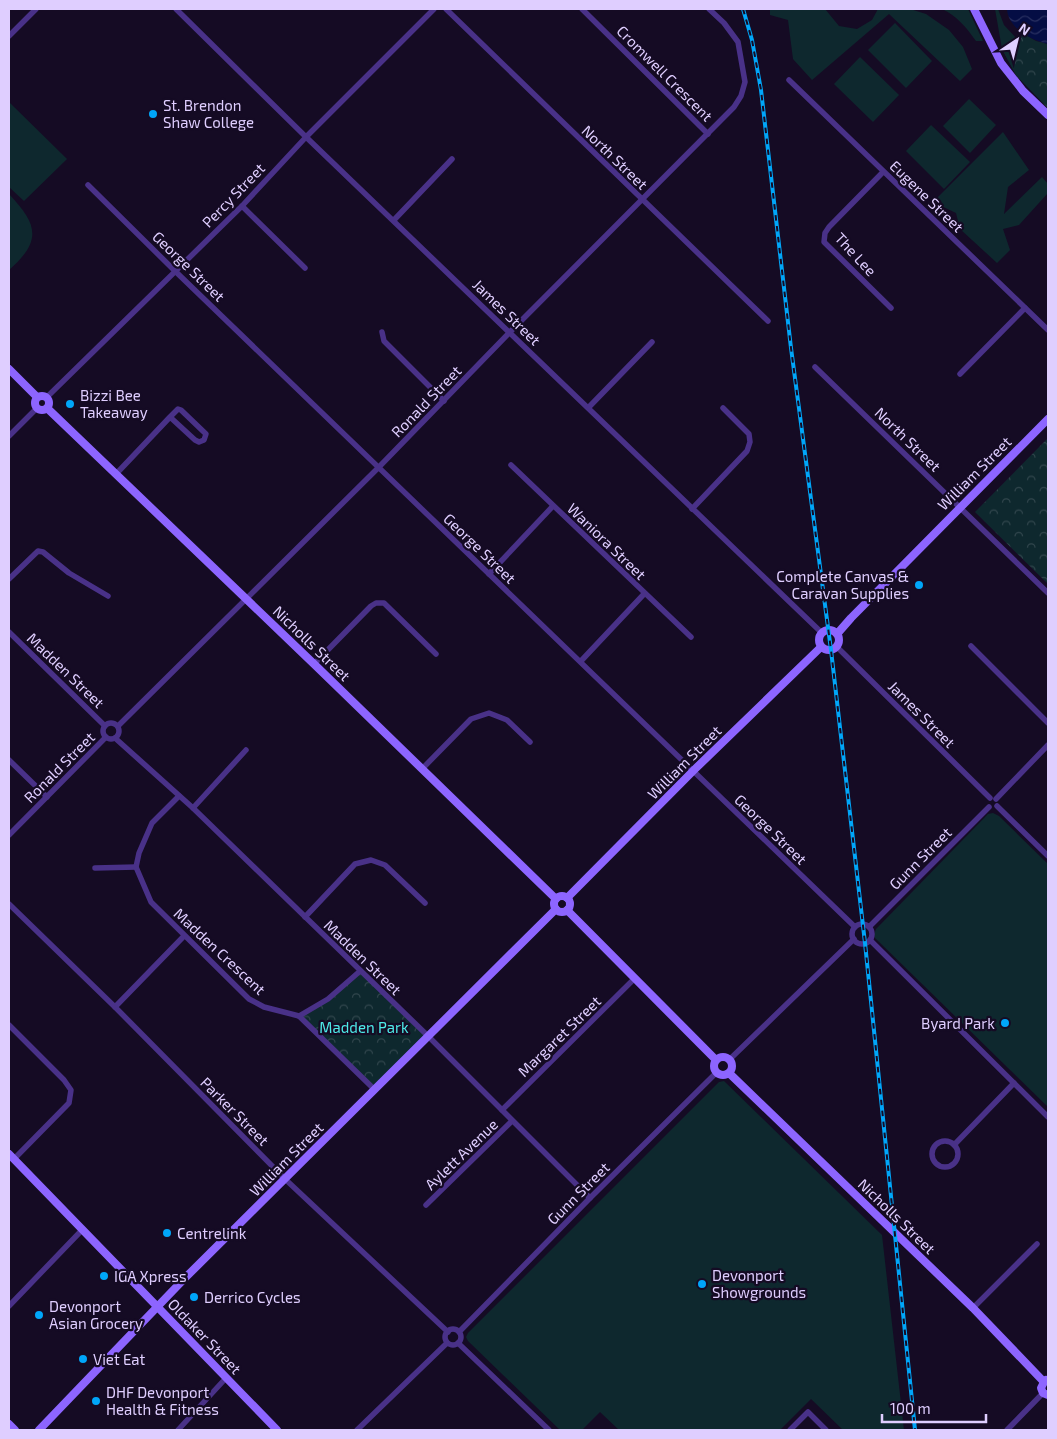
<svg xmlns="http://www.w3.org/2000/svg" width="1057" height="1439" font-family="'Exo 2',sans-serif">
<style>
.grass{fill:#0e282e}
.park{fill:url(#park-crowns)}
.water{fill:url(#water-waves)}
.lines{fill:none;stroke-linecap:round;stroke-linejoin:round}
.street{stroke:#493188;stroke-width:5.5}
.secondary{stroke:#8d65ff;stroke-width:8}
.rail-casing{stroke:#00a6f9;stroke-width:4}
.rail{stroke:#150b24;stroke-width:2;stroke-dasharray:5.5;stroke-linecap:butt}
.poi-dot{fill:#00a6f9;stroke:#150b24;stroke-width:2}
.labels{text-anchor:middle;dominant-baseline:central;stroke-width:4.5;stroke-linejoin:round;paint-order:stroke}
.street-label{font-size:15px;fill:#dfceff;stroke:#150b24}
.poi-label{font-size:15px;fill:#dfceff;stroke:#150b24;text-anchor:start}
.park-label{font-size:15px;fill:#4eebe9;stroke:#150b24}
</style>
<defs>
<pattern id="park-crowns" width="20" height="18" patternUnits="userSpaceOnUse" patternTransform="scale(1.25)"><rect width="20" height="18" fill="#0e282e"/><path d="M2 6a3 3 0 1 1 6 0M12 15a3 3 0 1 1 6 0" fill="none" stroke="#31464d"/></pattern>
<pattern id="water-waves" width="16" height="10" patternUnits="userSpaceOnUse" patternTransform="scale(1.25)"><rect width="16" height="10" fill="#040d44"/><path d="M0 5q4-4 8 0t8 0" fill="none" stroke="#282f60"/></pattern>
</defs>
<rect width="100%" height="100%" fill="#150b24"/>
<g class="grass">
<polygon points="770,9 825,9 839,26 857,29 872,20 878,9 910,9 926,14 949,30 963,47 972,69 960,81 889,14 812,80 793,59 788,20 770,15"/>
<path d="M942,9H968L983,41H976C966,27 957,16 942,9Z"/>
<polygon points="995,9 998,9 1004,25 1019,41 1048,108 1016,75 1002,49"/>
<polygon points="895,23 932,61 906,88 868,50"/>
<polygon points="860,57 899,95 873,122 834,84"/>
<polygon points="969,99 996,125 970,153 943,126"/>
<polygon points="9,102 67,159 24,201 9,187"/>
<polygon points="931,125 970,162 944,189 906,151"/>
<polygon points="1003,132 1029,170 1008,187 1004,214 1042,177 1048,184 1048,193 1019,225 1003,229 1010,250 997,263 960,229 956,213 933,202"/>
<path d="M9,194C37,224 43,240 9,270Z"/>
<polygon points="993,813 999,816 1048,864 1048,1107 875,938 874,935 876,929 988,814"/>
<polygon points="724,1081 882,1235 904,1430 843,1430 811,1399 780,1430 619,1430 600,1412 582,1430 560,1430 468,1341 466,1337 468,1333 719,1082"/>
</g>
<g class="park">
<polygon points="1022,33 1036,41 1048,44 1048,108 1016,75 1002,49"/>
<polygon points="1048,438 1048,584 975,512"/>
<polygon points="359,972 428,1036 375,1090 299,1016 328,999"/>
</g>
<path class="water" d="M1007,9H1048V44C1031,40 1008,28 1007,9Z"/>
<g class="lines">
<g class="street">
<polyline points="176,9 306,137 822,633"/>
<polyline points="446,9 768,321"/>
<polyline points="582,9 708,134"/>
<polyline points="9,36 36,9"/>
<polyline points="789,80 1048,330"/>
<polyline points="883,172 829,227 825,233 824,242 891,308"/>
<polyline points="88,185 175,271 855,927"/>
<polyline points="242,206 305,268"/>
<polyline points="394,220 452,159"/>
<polyline points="382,332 384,341 444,401"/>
<polyline points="815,367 1048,593"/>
<polyline points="960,374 1025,308"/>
<polyline points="47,397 242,206 306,137 434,9"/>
<polyline points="589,407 652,342"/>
<polyline points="9,436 37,408"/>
<polyline points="511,465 691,637"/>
<polyline points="117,473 170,417 178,409 181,410 206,434 204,440 199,442 195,440 170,417"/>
<polyline points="692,509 747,451 750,442 749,434 723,408"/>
<polyline points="489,574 553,506"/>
<polyline points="9,579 38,551 43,552 69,573 108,596"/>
<polyline points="9,632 105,726"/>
<polyline points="971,646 1048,723"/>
<polyline points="837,647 990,798"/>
<polyline points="581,661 644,594"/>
<polyline points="314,664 371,606 376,603 384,603 436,654"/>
<circle cx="111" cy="731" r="8"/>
<polyline points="118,726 379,467 510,332 734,107 741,96 745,82 738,42 724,23 709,9"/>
<polyline points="115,738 193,808 428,1036 590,1198"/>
<polyline points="9,760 47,797"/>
<polyline points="422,769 471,719 489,713 507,720 530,742"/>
<polyline points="179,796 152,823 139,853 136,867 151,902 249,999 264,1007 299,1016 328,999 359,972"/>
<polyline points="996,799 1048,745"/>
<polyline points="997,806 1048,856"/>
<polyline points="193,808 246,750"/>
<polyline points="9,835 106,737"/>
<polyline points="95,868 136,867"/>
<polyline points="9,904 115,1007 285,1179 448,1332"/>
<polyline points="305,917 355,864 371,860 385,865 425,903"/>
<circle cx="862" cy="934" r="10"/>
<polyline points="869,927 989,807"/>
<polyline points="870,940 1048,1117"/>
<polyline points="115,1007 184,936"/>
<polyline points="299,1016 375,1090"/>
<polyline points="9,1025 64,1080 71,1090 69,1103 14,1159"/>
<polyline points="729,1060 854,939"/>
<polyline points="502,1110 634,979"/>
<circle cx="945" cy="1154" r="13"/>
<polyline points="954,1145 1014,1083"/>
<polyline points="426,1205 512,1121"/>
<polyline points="9,1306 82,1230"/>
<polyline points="973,1308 1037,1244"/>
<circle cx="453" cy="1337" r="8"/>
<polyline points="459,1332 590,1198 716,1073"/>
<polyline points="458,1343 549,1430"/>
<polyline points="178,1430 226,1378"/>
<polyline points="357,1430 447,1343"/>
<polyline points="790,1430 808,1412 826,1430"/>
<polyline points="1007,1430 1043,1393"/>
</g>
<g class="secondary">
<polyline points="974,9 1001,63 1023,91 1048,115"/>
<polyline points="9,369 37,397"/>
<circle cx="42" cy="403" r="7"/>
<polyline points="47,408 314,664 556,899"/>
<circle cx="829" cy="640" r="10"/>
<polyline points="837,634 851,618 1048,419"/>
<circle cx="562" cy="904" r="8"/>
<polyline points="567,898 694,770 821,647"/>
<polyline points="567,910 716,1060"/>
<circle cx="723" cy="1066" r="9"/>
<polyline points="729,1073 973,1308 1044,1382"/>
<polyline points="9,1154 277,1430"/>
<polyline points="1046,1380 1044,1382 1041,1388 1043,1393 1048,1395"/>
<polyline points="9,1424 15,1430"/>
<polyline points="39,1430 184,1279 556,909"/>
</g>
<g class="rail-casing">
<polyline id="rail" points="743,9 752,40 761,90 791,348 831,650 865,943 915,1430"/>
</g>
<use href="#rail" class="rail"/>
</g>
<g class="poi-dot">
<circle cx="153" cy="114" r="5"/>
<circle cx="70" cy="404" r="5"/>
<circle cx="919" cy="585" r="5"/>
<circle cx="1005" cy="1023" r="5"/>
<circle cx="167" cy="1233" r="5"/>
<circle cx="104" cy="1276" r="5"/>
<circle cx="702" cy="1284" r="5"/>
<circle cx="194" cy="1297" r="5"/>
<circle cx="39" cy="1315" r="5"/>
<circle cx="83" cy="1359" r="5"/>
<circle cx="96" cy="1401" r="5"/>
</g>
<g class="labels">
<g class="street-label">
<text transform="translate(665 73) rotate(45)">Cromwell Crescent</text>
<text transform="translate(615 157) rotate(44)">North Street</text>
<text transform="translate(233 195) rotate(-46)">Percy Street</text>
<text transform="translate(927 196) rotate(44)">Eugene Street</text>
<text transform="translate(856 254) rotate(47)">The Lee</text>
<text transform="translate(189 266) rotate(44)">George Street</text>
<text transform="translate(507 312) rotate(44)">James Street</text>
<text transform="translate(426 401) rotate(-46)">Ronald Street</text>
<text transform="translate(908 439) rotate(44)">North Street</text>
<text transform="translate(974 473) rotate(-45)">William Street</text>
<text transform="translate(607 541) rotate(44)">Waniora Street</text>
<text transform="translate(480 548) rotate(44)">George Street</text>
<text transform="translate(312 643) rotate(44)">Nicholls Street</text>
<text transform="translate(66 670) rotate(44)">Madden Street</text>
<text transform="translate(922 714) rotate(45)">James Street</text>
<text transform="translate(684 762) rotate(-45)">William Street</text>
<text transform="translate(59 767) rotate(-45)">Ronald Street</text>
<text transform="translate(771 829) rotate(44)">George Street</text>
<text transform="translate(920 858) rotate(-45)">Gunn Street</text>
<text transform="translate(220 951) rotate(43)">Madden Crescent</text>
<text transform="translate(363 957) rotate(44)">Madden Street</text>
<text transform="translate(559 1036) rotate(-44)">Margaret Street</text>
<text transform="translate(235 1111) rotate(45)">Parker Street</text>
<text transform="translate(461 1154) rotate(-44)">Aylett Avenue</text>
<text transform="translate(286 1159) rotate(-45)">William Street</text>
<text transform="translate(578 1193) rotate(-45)">Gunn Street</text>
<text transform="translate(897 1216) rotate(44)">Nicholls Street</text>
<text transform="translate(205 1336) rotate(46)">Oldaker Street</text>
</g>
<g class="poi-label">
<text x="163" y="105">St. Brendon<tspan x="163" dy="17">Shaw College</tspan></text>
<text x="80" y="395">Bizzi Bee<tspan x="80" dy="17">Takeaway</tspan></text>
<text x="909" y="576" text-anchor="end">Complete Canvas &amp;<tspan x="909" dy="17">Caravan Supplies</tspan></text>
<text x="995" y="1023" text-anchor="end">Byard Park</text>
<text x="177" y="1233">Centrelink</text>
<text x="712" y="1275">Devonport<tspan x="712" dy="17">Showgrounds</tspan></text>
<text x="114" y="1276">IGA Xpress</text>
<text x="204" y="1297">Derrico Cycles</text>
<text x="49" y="1306">Devonport<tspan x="49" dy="17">Asian Grocery</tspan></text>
<text x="93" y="1359">Viet Eat</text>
<text x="106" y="1392">DHF Devonport<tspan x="106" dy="17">Health &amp; Fitness</tspan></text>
</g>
<g class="park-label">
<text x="364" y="1027">Madden Park</text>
</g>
</g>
<rect width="1057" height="1439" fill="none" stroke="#dfceff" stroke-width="20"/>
<g transform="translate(1017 40) rotate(35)" stroke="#150b24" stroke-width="4" paint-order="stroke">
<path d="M0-4L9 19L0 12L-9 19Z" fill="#dfceff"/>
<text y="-8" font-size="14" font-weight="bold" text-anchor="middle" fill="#dfceff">N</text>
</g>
<path d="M882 1414v8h104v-8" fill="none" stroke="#dfceff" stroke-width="2.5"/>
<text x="890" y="1414" font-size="15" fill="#dfceff" stroke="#150b24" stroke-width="4" paint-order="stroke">100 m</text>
</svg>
